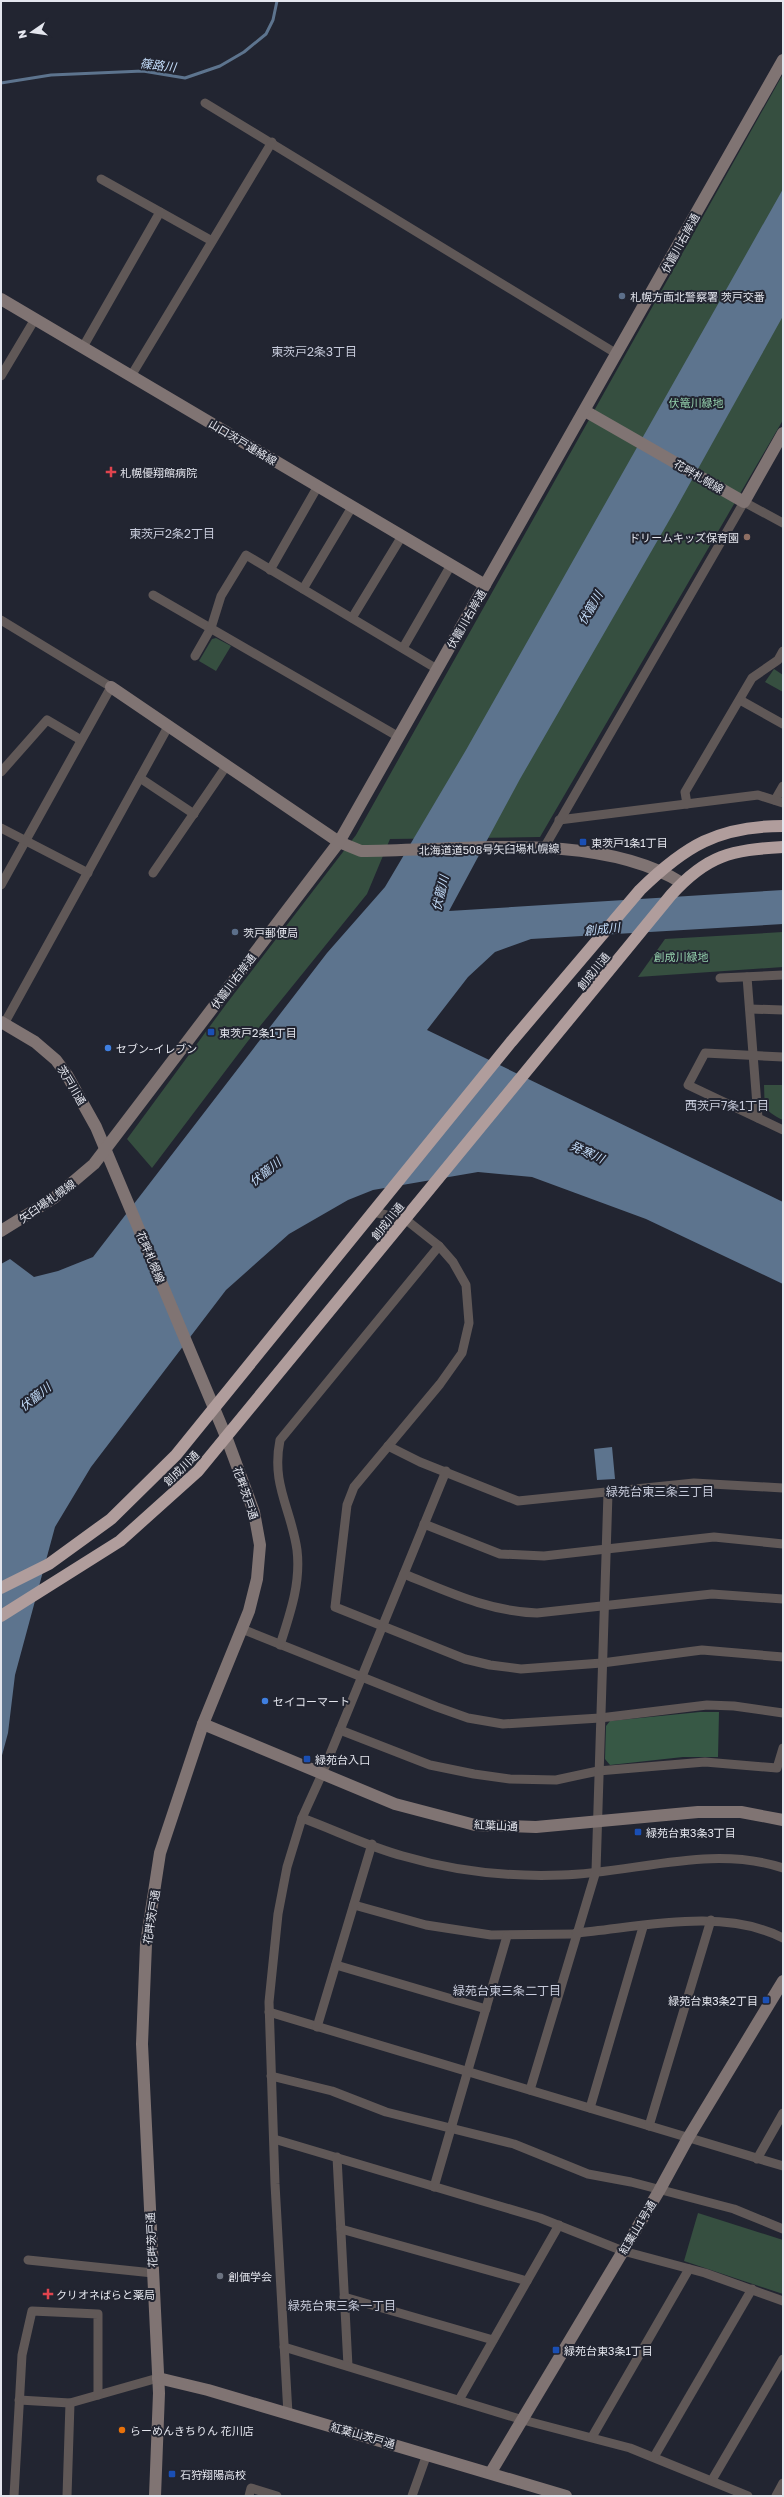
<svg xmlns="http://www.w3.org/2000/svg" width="784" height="2497" font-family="'Golos Text','Noto Sans JP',sans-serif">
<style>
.green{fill:#364f40}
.forest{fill:#375845}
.water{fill:#5d748e}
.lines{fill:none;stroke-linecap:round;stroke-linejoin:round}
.stream{stroke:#5d748e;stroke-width:3}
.street{stroke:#605857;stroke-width:9}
.secondary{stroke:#807473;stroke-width:12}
.highway{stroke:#b09d9c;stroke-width:12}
.service-dot{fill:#5c6f8a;stroke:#222531;stroke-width:1.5}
.health-dot{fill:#e0444e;stroke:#222531;stroke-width:1.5}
.education-dot{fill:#8d6e63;stroke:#222531;stroke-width:1.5}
.transit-dot{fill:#1a4fb4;stroke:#222531;stroke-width:1.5}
.shop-dot{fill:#3f7fe0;stroke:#222531;stroke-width:1.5}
.worship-dot{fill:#6b7280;stroke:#222531;stroke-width:1.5}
.food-dot{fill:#e8710a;stroke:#222531;stroke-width:1.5}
.labels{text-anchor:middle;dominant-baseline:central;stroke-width:4;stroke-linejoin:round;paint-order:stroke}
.street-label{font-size:11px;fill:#e4e6ee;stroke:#222531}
.poi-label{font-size:11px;fill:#e4e6ee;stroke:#222531;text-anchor:start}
.park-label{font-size:11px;fill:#94d0ac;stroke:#222531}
.water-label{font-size:12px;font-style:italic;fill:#c3dcf9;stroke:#222531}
.neighbourhood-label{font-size:12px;fill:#c8ccdc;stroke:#222531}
</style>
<rect width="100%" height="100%" fill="#222531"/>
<g class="green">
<polygon points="783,74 783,420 540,837 390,839 367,894 248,1041 152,1168 127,1139 227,1003 356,835"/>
<polygon points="216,638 231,646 216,671 199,661 212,639"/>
<polygon points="774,669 783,675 783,692 765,682"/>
<polygon points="783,932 783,967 638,977 665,939"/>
<path d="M764,1085H783V1120C762,1110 765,1106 764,1085Z"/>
<polygon points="698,2213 783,2240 783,2294 684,2261"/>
</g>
<polygon class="forest" points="700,1712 719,1712 718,1757 683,1757 610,1765 605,1759 606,1726 610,1721"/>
<g class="water">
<polygon points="783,189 783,316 674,512 520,779 449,911 783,890 783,924 531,939 495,952 468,977 427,1030 783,1202 783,1284 646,1219 532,1177 478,1172 373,1190 348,1200 289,1234 226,1290 91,1467 55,1527 15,1675 8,1733 1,1759 1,1264 10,1259 34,1277 58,1271 93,1257 327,953 385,887 466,750"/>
<polygon points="612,1447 615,1479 597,1480 594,1449"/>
</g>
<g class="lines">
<polyline class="stream" points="1,83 51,75 143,71 185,78 220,66 244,52 266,34 273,20 277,1"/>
<g class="street">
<polyline points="205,103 617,354"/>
<polyline points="101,179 212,241"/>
<polyline points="83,347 160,212"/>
<polyline points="1,376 35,319"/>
<polyline points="131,376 272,142"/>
<polyline points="270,570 318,486"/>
<polyline points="303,589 352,507"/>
<polyline points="153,595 399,737"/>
<polyline points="352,618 402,536"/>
<polyline points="1,620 111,687 1,885"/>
<polyline points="403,648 451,565"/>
<polyline points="195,656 211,628 221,596 246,555 437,669"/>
<polyline points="740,700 783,724"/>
<polyline points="1,772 47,720 81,740"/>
<polyline points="140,778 194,814"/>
<polyline points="775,800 783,786"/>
<polyline points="687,804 685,792 752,678 778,660 783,651"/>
<polyline points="559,820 758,795 783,803"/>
<polyline points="1,828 88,873"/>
<polyline points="544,848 744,502 783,523"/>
<polyline points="153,873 227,765"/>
<polyline points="747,977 758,1118"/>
<polyline points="720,978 783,975"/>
<polyline points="750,1009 783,1010"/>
<polyline points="4,1024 169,725"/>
<polyline points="783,1057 705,1053 688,1085 783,1130"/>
<polyline points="373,1212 405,1219 439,1246 453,1262 466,1285 469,1323 462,1353 440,1384 354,1487 347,1505 335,1607 465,1659 490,1665 521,1669 602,1663 702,1650 783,1657"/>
<polyline points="388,1446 420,1462 518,1501 694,1483 783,1488"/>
<polyline points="424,1524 500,1554 544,1556 714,1537 783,1544"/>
<path d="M404,1574C449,1592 487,1611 537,1613L712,1594L783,1599"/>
<polyline points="242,1629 437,1707 468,1718 503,1724 600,1718 707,1705 734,1706 783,1713"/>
<path d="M280,1645C290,1614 301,1583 297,1550C291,1508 271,1485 280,1440L439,1246"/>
<polyline points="340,1730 430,1765 474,1774 510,1779 556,1780 598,1771 705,1762 777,1768 783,1748"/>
<path d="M302,1818C335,1830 369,1847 403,1856C454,1871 509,1877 562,1875C635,1873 711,1844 783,1868"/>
<polyline points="354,1905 426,1925 491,1935 575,1934"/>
<path d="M576,1933C642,1927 722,1907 783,1938"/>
<polyline points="336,1965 486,2009"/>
<polyline points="269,2012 783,2166"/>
<polyline points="317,2027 372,1844"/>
<polyline points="271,2076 332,2091 386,2112 514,2144 588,2174 631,2182 734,2209 783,2229"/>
<polyline points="530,2090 596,1871 608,1493"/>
<polyline points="590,2108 643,1927"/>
<polyline points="649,2126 711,1920"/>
<polyline points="274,2139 540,2218 623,2251 705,2273 783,2301"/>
<polyline points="337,2157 348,2366"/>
<polyline points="757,2159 783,2113"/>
<polyline points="434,2187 507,1936"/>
<polyline points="341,2229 527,2281"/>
<polyline points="28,2260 153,2273"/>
<polyline points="344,2297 493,2340"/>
<polyline points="284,2347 523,2420 630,2448 748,2496"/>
<polyline points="19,2400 70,2403 158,2378"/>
<polyline points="459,2400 559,2225"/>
<polyline points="288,2414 275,2184 269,2002 278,1914 287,1867 302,1818 322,1774 446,1471"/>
<polyline points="592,2437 689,2269"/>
<polyline points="654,2457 752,2289"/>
<polyline points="712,2480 783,2359"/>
<polyline points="14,2496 22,2355 32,2311 98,2314 98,2395"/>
<polyline points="67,2496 70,2403"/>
<polyline points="249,2496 251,2488 277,2496"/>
<polyline points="412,2496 427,2454"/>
<polyline points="776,2496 783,2483"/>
</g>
<g class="secondary">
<polyline points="1,299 485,585"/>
<polyline points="585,411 744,502 783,433"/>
<path d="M111,687L339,842L361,851C458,851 597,830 682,883"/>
<polyline points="1,1022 35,1042 56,1060 67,1075 96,1127 227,1439 254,1512 260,1545 257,1579 249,1611 203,1724 160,1853 146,1944 142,2044 159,2393 155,2496"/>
<polyline points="1,1231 54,1198 94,1164 339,842 783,60"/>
<polyline points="203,1724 395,1804 475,1825 536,1827 698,1812 741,1812 783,1820"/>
<polyline points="158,2378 208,2390 566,2496"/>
<polyline points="491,2472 659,2191 688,2138 783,1981"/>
</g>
<g class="highway">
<path d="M1,1588L49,1564L111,1519L176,1455L511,1042L640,890C685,846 718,826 783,826"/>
<path d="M1,1616L120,1541L198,1471L671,895C707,855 731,850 783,847"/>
</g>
</g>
<g class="service-dot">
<circle cx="622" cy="296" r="4"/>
<circle cx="235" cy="932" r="4"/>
</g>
<g class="health-dot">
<path d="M109 466h4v4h4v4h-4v4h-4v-4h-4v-4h4z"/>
<path d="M46 2288h4v4h4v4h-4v4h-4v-4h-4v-4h4z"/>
</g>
<circle class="education-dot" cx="747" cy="537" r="4"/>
<g class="transit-dot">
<rect x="579" y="838" width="8" height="8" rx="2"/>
<rect x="207" y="1028" width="8" height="8" rx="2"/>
<rect x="303" y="1755" width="8" height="8" rx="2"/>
<rect x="634" y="1828" width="8" height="8" rx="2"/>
<rect x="762" y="1996" width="8" height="8" rx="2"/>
<rect x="552" y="2346" width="8" height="8" rx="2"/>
<rect x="168" y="2470" width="8" height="8" rx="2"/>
</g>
<g class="shop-dot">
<circle cx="108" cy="1048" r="4"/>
<circle cx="265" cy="1701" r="4"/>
</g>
<circle class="worship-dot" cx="220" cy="2276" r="4"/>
<circle class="food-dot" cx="122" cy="2430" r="4"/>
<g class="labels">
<g class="street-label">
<text transform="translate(680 243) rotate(-61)">伏籠川右岸通</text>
<text transform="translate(243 442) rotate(31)">山口茨戸連絡線</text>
<text transform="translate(699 476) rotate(30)">花畔札幌線</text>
<text transform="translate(466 619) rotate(-60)">伏籠川右岸通</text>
<text transform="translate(489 849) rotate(-1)">北海道道508号矢臼場札幌線</text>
<text transform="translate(593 971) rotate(-51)">創成川通</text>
<text transform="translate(233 981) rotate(-53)">伏籠川右岸通</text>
<text transform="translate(72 1085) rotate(59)">茨戸川通</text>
<text transform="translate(47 1201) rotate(-35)">矢臼場札幌線</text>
<text transform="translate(387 1221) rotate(-51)">創成川通</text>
<text transform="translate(151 1257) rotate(67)">花畔札幌線</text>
<text transform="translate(181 1468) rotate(-44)">創成川通</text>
<text transform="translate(246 1493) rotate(71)">花畔茨戸通</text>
<text transform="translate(496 1825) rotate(3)">紅葉山通</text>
<text transform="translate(151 1917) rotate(-81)">花畔茨戸通</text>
<text transform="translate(637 2227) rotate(-59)">紅葉山1号通</text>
<text transform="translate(151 2240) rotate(-93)">花畔茨戸通</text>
<text transform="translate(363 2435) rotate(16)">紅葉山茨戸通</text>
</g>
<g class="poi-label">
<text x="630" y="296">札幌方面北警察署 茨戸交番</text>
<text x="120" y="472">札幌優翔館病院</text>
<text x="739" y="537" text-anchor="end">ドリームキッズ保育園</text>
<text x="591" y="842">東茨戸1条1丁目</text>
<text x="243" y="932">茨戸郵便局</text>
<text x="219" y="1032">東茨戸2条1丁目</text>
<text x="116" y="1048">セブン-イレブン</text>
<text x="273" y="1701">セイコーマート</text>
<text x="315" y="1759">緑苑台入口</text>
<text x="646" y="1832">緑苑台東3条3丁目</text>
<text x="758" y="2000" text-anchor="end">緑苑台東3条2丁目</text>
<text x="228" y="2276">創価学会</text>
<text x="56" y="2294">クリオネばらと薬局</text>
<text x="564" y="2350">緑苑台東3条1丁目</text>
<text x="130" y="2430">らーめんきちりん 花川店</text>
<text x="180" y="2474">石狩翔陽高校</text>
</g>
<g class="park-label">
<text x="696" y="402">伏篭川緑地</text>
<text x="681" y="956">創成川緑地</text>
</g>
<g class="water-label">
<text transform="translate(158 65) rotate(7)">篠路川</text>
<text transform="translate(590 608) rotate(-60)">伏籠川</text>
<text transform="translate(440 893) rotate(-77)">伏籠川</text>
<text transform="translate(602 929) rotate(-6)">創成川</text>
<text transform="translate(587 1152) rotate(24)">発寒川</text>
<text transform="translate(265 1172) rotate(-39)">伏籠川</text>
<text transform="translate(35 1397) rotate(-39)">伏籠川</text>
</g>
<g class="neighbourhood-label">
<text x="314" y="351">東茨戸2条3丁目</text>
<text x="172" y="533">東茨戸2条2丁目</text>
<text x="727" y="1105">西茨戸7条1丁目</text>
<text x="660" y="1491">緑苑台東三条三丁目</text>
<text x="507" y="1990">緑苑台東三条二丁目</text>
<text x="342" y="2305">緑苑台東三条一丁目</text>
</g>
</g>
<rect width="784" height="2497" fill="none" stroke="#e4e6ee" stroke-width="4"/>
<g transform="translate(32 32) rotate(257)" stroke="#222531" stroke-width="3" paint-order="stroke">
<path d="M0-3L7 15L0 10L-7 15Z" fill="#e4e6ee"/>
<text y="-6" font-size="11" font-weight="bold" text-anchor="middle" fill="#e4e6ee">N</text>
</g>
</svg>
